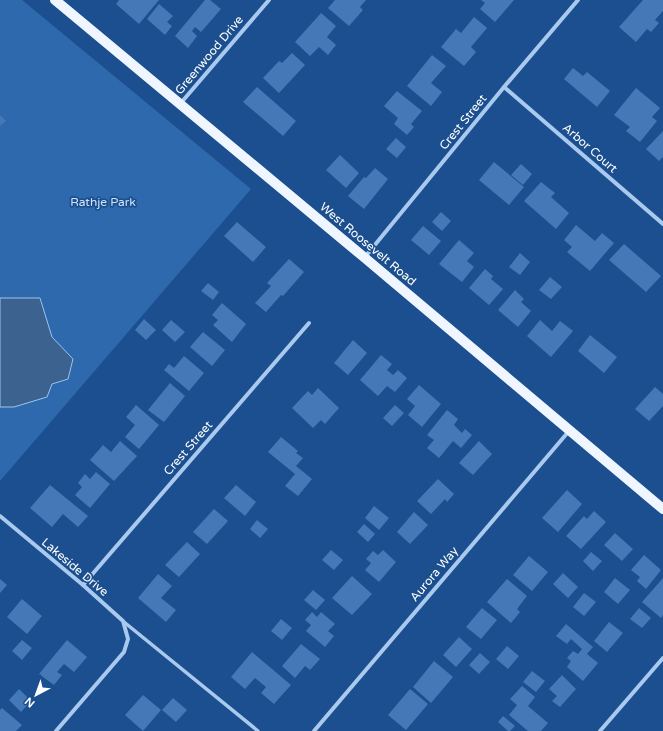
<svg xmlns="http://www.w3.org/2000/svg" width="663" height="731" font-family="'Varela Round',sans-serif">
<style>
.green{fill:#2e69ad}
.water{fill:#3c6290;stroke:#9cc4f0}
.building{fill:#4478b7}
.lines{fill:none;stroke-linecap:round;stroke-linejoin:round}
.pedestrian{stroke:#a9c9ee;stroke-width:3.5}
.minor{stroke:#a9c9ee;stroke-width:4}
.primary{stroke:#f0f6ff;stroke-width:10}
.labels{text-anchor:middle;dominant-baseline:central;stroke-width:3.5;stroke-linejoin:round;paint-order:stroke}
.street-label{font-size:12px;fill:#fff;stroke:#1b4f8f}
.park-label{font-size:12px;fill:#cfe3fa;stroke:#1b4f8f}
</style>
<rect width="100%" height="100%" fill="#1b4f8f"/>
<polygon class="green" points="0,0 22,0 251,189 0,481"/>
<polygon class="water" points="0,298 40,298 52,337 73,359 68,379 52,384 47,397 14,407 0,407"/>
<g class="building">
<polygon points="119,0 159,0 139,24 116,4"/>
<polygon points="205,0 210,0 221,9 201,32 195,27 192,31 197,36 188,48 175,36"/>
<polygon points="335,0 366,0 360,7 363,10 349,26 328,8"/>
<polygon points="481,0 514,0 495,22 480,9 485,3"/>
<polygon points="643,0 663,0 663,11 655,20 659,23 651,32 647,29 636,42 619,27"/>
<polygon points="159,4 173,16 167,22 172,26 165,35 147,19"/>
<polygon points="321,13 336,26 327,37 336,45 328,55 319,47 310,56 295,42"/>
<polygon points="474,17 487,28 471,47 476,52 464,66 441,47 456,29 461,33"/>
<polygon points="292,53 305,65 279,93 263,78 279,61 282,63"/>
<polygon points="432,55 446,66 431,83 442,92 431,106 407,86"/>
<polygon points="573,68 583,76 587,72 610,91 597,107 564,79"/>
<polygon points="257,87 296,121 283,136 243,102"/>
<polygon points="636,88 660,108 652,117 657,121 640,142 626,131 630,127 614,115"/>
<polygon points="397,91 422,111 411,124 414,127 407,135 394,124 398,118 384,106"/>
<polygon points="0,115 6,121 0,126"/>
<polygon points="663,131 663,157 659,161 646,149"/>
<polygon points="396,138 406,147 397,158 386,149"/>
<polygon points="340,155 359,173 346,188 326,170"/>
<polygon points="494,162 524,187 509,205 479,180"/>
<polygon points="521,164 532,174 523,185 511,175"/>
<polygon points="375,168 388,179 364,209 348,196 364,177 366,178"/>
<polygon points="541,182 555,193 551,197 569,213 556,229 524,201"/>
<polygon points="441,212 451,221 442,231 432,222"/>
<polygon points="237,222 266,247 253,262 224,236"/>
<polygon points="576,225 595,241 602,233 614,243 590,271 567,252 572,247 564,240"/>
<polygon points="423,226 441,241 429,255 411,240"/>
<polygon points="459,240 474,253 467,261 474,267 462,282 439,264"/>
<polygon points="624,244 661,276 646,292 609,260"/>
<polygon points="520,253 530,262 520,275 509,267"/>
<polygon points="289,259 304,272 283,296 281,295 266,312 255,303 271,286 267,283"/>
<polygon points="485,269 493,276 491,279 503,289 489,305 469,288"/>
<polygon points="550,277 562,287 551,299 539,290"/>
<polygon points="208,283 219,292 213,300 201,291"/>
<polygon points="515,290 524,299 521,302 531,311 518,327 498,310"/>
<polygon points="222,303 246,324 232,342 213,325 218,320 212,315"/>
<polygon points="144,319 156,330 146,340 135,330"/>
<polygon points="171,320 185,332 175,342 162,330"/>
<polygon points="540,320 552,331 560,321 573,331 551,357 527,336"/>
<polygon points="203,332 225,350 212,366 190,347"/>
<polygon points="590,335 617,357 604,373 578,351"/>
<polygon points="353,340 367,353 348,375 334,363"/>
<polygon points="381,355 392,364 387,370 393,375 398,370 407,378 395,392 387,386 378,396 360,380"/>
<polygon points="184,356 204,373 189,391 164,370 169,364 174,368"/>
<polygon points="170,383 185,396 164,422 148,410"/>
<polygon points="419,385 441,404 422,427 408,415 415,406 407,399"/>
<polygon points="655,387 663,394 663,406 649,421 635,409"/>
<polygon points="318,388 339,408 325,424 321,420 313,428 292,408 308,391 312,395"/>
<polygon points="136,405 159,425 139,449 125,437 135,425 126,417"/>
<polygon points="395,405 404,413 392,426 383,418"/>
<polygon points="447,410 458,419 454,425 462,433 465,429 472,435 461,448 453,441 439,458 427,448 434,440 427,435"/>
<polygon points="281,437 298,451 296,453 303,458 296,466 312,479 298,496 285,486 295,474 268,452"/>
<polygon points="120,441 137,456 114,481 90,460 103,445 111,452"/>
<polygon points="479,441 492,454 473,475 459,463"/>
<polygon points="96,472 110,484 90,508 75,495 82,487 78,483 85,474 90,479"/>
<polygon points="438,479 454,494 447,502 445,499 431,514 417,501"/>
<polygon points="50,485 88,516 78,527 63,514 52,527 30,508"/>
<polygon points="236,485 256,502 245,516 224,498"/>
<polygon points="567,490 582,504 558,532 542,518"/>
<polygon points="374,506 389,518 379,530 365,518"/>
<polygon points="214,509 228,521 207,544 193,532"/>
<polygon points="594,511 606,522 581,549 566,536 584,516 587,519"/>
<polygon points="414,512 428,525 410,544 397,532"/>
<polygon points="257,520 268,529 260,538 250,529"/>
<polygon points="364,524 375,534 368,542 357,532"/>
<polygon points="615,533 633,549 622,561 604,545"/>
<polygon points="187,542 200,554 179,577 165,565"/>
<polygon points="331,550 343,560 334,570 322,560"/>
<polygon points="383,550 396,562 379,582 365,570 371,563 366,559 373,551 378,555"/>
<polygon points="591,552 602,561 593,571 583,561"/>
<polygon points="644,555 661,570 646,589 637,581 640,577 631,570"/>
<polygon points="529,556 548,572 532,591 513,575"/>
<polygon points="563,573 578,587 568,598 553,584"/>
<polygon points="158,574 172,586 161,598 176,610 166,622 138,598"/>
<polygon points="352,576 372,594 352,615 332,598"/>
<polygon points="615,578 630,590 618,604 604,592"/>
<polygon points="663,578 663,615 661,618 642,602"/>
<polygon points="0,579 7,585 0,593"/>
<polygon points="507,579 527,596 517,609 520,612 511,623 487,602"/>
<polygon points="313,590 325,600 316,610 304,600"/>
<polygon points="584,593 596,602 584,616 573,607"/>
<polygon points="22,599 42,616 27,634 7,617"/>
<polygon points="482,608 497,620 481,639 466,627"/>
<polygon points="639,608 651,618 642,628 630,619"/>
<polygon points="312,612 317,617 321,612 335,624 328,631 334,636 325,647 306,631 311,625 305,620"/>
<polygon points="281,619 292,628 282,640 271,631"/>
<polygon points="609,622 623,633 607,652 594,641"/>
<polygon points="566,624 593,647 587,654 598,663 583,681 567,667 571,661 567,658 573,651 578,654 582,649 571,639 567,644 556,636"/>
<polygon points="459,637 472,649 456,667 443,655"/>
<polygon points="22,640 32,648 22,660 12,651"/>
<polygon points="67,640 87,657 74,672 64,664 57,672 62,675 54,685 39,674"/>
<polygon points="301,644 320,659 310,670 305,666 295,678 282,666"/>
<polygon points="507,646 519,656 508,669 496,659"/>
<polygon points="252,652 291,685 274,704 261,693 266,687 255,678 245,689 231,677"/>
<polygon points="480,653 490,662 479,674 469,665"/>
<polygon points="434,661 453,677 431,703 413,687"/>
<polygon points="532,671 545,681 536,692 523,682"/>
<polygon points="562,675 576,689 560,707 552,701 557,696 549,689"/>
<polygon points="522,686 535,697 528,706 548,723 541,731 528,731 509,715 517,705 510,699"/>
<polygon points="19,689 31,701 21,712 9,700"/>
<polygon points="410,689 428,704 406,730 388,715"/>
<polygon points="143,695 161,710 143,731 125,715"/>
<polygon points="173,698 187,710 176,722 162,710"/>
<polygon points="2,708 22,725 16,731 0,731 0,710"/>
<polygon points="503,716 515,726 510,731 508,731 498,722"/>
</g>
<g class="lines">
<polyline class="pedestrian" points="124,622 258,731"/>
<g class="minor">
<polyline points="504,87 663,224"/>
<polyline points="180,104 269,0"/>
<polyline points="365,257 504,87 578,0"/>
<polyline points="0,516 83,585 123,621 128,639 124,652 56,731"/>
<polyline points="83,585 309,323"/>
<polyline points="314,731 569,431"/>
<polyline points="600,731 663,658"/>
</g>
<polyline class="primary" points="55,0 365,258 663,509"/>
</g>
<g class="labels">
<g class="street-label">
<text transform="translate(209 55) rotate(-50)">Greenwood Drive</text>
<text transform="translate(463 122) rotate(-51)">Crest Street</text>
<text transform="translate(590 148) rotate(41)">Arbor Court</text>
<text transform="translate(368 244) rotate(40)">West Roosevelt Road</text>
<text transform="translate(188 448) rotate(-49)">Crest Street</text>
<text transform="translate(75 567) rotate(40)">Lakeside Drive</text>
<text transform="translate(434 574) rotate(-50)">Aurora Way</text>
</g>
<g class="park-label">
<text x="103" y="202">Rathje Park</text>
</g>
</g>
<g transform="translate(36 695) rotate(221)" stroke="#1b4f8f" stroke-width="3" paint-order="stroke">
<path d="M0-3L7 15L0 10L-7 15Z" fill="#ffffff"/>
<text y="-6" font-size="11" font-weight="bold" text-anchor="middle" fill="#ffffff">N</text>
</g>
</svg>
